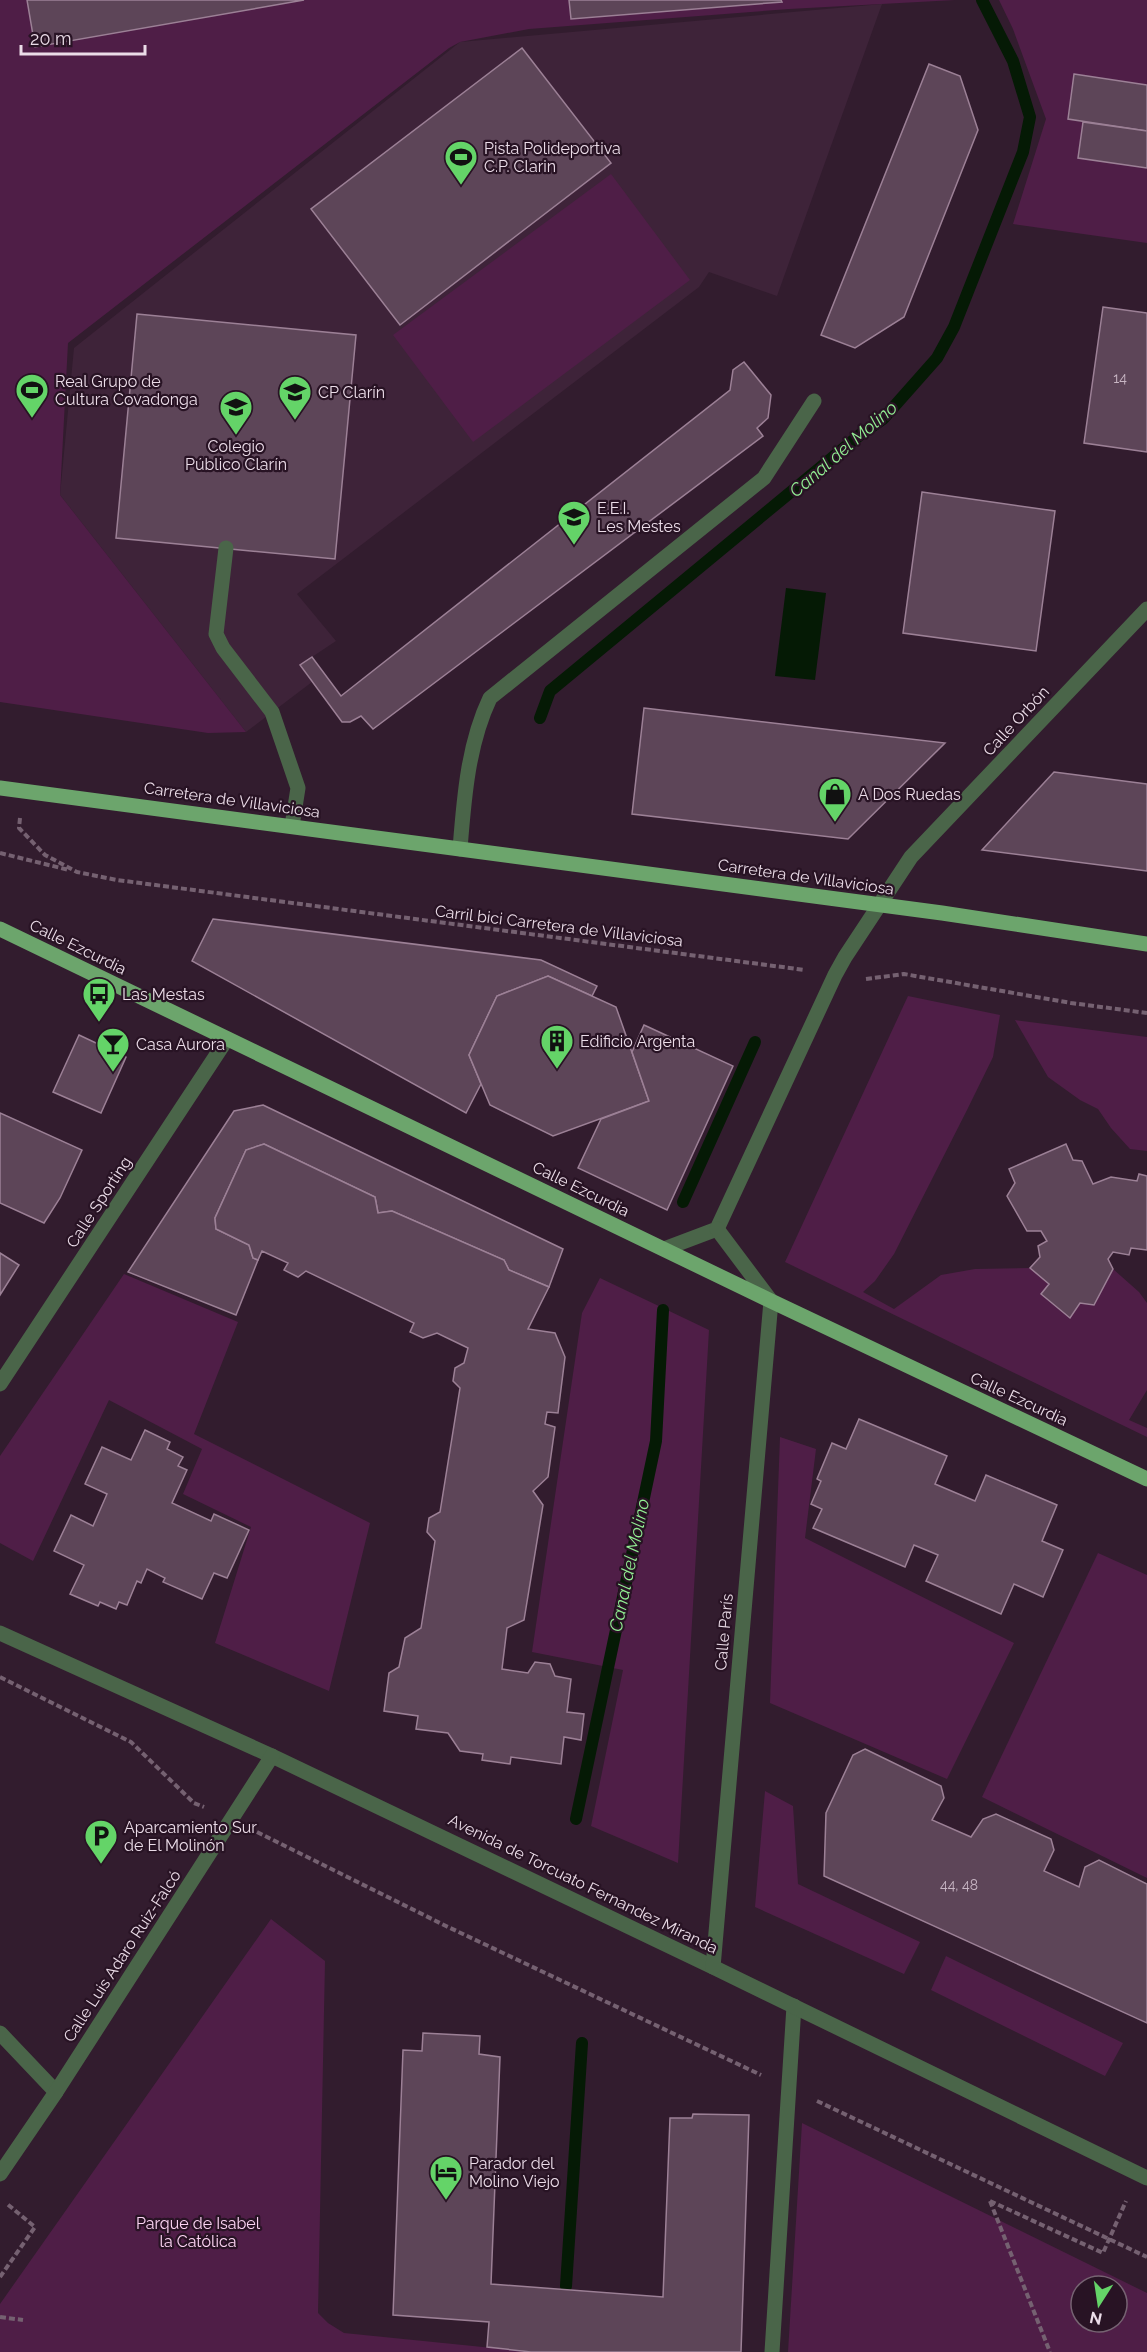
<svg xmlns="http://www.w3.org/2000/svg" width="1147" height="2352" font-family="Raleway,sans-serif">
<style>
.built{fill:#3e2339}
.green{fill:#4f1e47;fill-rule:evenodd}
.water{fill:#051a05}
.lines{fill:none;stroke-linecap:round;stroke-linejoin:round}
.stream{stroke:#051a05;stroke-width:12}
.building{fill:#5d4558;stroke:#9c8096;stroke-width:1.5}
.path{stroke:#756171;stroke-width:4;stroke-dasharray:6 3;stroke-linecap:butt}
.service{stroke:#4a6549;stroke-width:15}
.minor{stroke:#4a6549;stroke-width:15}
.primary{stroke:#6ca56c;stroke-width:15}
.labels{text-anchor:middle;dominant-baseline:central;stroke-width:4.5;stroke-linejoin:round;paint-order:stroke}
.number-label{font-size:14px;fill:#c8b6c4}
.poi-label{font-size:16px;fill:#ebdce8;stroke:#281324;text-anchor:start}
.street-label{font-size:16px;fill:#ebdce8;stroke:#281324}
.park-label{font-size:16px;fill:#fcd4f3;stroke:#281324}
.water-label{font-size:18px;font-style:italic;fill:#92ee93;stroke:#281324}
</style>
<rect width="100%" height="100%" fill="#321c2e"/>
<polygon class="built" points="882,4 777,296 709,272 699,287 297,594 336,641 300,665 312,682 246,732 60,495 74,348 460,42"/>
<g class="green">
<polygon points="0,0 955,0 789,9 529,29 460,42 449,48 68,343 60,495 246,732 208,733 0,702"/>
<polygon points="999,0 1147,0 1147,85 1074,74 1068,119 1083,122 1078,158 1147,168 1147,243 1013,224 1046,119 1013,29"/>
<polygon points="611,174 690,280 473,442 393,335"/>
<polygon points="908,996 1000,1015 993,1057 967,1110 894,1254 875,1281 863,1292 894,1309 941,1275 975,1269 1030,1268 1049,1284 1041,1294 1070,1318 1080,1303 1094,1304 1113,1269 1139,1292 1147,1303 1147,1390 1129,1420 1147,1428 1147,1437 785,1262"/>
<polygon points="1015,1020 1147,1037 1147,1151 1130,1149 1111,1128 1098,1109 1080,1100 1048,1077"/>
<polygon points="124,1274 238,1322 194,1434 370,1523 329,1691 215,1643 251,1527 183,1494 202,1449 109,1400 33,1561 0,1543 0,1456"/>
<polygon points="600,1278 709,1330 678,1863 591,1826 623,1670 532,1652 582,1313"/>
<polygon points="780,1437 816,1449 805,1538 1014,1643 947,1779 770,1703"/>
<polygon points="1098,1553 1147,1575 1147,1878 982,1797"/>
<polygon points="765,1791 793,1806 798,1884 920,1942 904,1974 755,1907"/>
<polygon points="271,1919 325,1961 318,2313 328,2323 344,2333 531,2352 0,2352 0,2304"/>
<polygon points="946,1956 1123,2043 1105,2076 931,1990"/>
<path d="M802,2123L1147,2293V2352H788ZM1081,2286H1117V2322H1081Z"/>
</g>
<polygon class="water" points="786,588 826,593 815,680 775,676"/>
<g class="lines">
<g class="stream">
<polyline points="540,718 550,691 861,434 883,419 937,358 954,327 1023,152 1030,117 1013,61 982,0"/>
<polyline points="683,1202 755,1042"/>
<polyline points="576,1819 656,1441 663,1310"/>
<polyline points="566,2286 582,2043"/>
</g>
</g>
<g class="building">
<polygon points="27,0 304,0 35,47"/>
<polygon points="569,0 781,0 782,2 571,19"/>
<polygon points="522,48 611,163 400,325 311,209"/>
<polygon points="929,64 960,76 978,130 904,317 855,348 821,335"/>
<polygon points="1074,74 1147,85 1147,131 1068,119"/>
<polygon points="1083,122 1147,131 1147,168 1078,158"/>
<polygon points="1103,307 1147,313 1147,452 1084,443"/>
<polygon points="137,314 356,335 335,559 116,538"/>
<polygon points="744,362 771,395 768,418 757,428 763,436 373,729 361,716 350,722 342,722 300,665 312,657 341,696 730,390 733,370"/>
<polygon points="922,492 1055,511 1036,651 903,633"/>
<polygon points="644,708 945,743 848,839 632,814"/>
<polygon points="1054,772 1147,784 1147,871 982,850"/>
<polygon points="213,919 541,960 597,986 592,996 548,976 497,996 469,1055 481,1084 466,1113 192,961"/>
<polygon points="548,976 616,1007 649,1101 553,1136 490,1105 469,1055 497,996"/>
<polygon points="644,1025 733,1066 667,1210 578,1168 601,1119 649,1101 632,1052"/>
<polygon points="79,1035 126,1057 101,1113 53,1092"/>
<polygon points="263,1105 563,1249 549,1287 509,1270 504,1260 392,1211 378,1213 375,1197 264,1144 246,1150 215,1218 216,1229 249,1245 253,1258 258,1260 236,1315 128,1272 234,1111"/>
<polygon points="0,1113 82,1150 60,1198 44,1223 0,1203"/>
<polygon points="264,1144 375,1197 378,1213 392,1211 504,1260 509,1270 549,1287 528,1329 555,1333 565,1357 558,1413 547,1412 545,1424 555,1427 548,1477 533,1491 543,1505 524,1620 507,1628 502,1669 528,1673 535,1662 550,1664 555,1676 571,1679 567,1712 584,1714 581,1740 564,1737 561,1764 511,1757 510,1764 482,1760 483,1754 460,1751 448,1733 416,1729 418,1716 384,1711 389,1673 399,1667 405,1638 421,1628 435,1541 427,1532 429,1518 440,1512 460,1388 453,1381 455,1368 464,1363 468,1348 437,1333 423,1338 410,1332 414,1323 306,1271 298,1277 284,1270 288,1263 262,1251 258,1260 253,1258 249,1245 216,1229 215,1218 246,1150"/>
<polygon points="1066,1144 1073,1160 1082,1161 1093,1184 1111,1177 1137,1181 1139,1174 1147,1176 1147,1250 1131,1248 1129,1255 1113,1252 1108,1259 1113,1269 1094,1305 1080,1303 1070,1318 1041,1294 1049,1284 1030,1268 1040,1257 1038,1246 1047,1241 1041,1231 1027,1231 1007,1196 1015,1183 1009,1169"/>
<polygon points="0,1253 19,1265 0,1295"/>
<polygon points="859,1419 947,1456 935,1484 975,1501 986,1475 1057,1505 1042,1541 1063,1550 1043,1597 1014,1584 1001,1614 926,1581 938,1555 914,1545 905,1567 813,1528 822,1509 811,1504 821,1481 817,1479 832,1443 846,1449"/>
<polygon points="145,1430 170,1442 167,1449 183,1457 178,1466 187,1470 172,1503 211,1521 214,1514 249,1530 227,1578 214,1573 202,1599 163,1582 165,1578 147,1569 141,1583 137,1581 127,1605 119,1602 116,1609 100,1602 98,1606 70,1594 84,1565 54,1551 71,1515 93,1526 107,1494 85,1484 102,1447 131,1460"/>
<polygon points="865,1749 941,1786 944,1798 932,1820 971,1837 983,1819 996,1814 1051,1839 1054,1850 1044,1871 1079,1887 1085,1867 1099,1860 1147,1884 1147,2023 824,1876 826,1813 853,1755"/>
<polygon points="423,2033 480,2036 479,2054 500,2057 491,2284 663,2297 670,2118 692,2118 693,2114 749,2115 741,2352 531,2352 487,2347 489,2322 393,2315 403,2050 422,2051"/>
</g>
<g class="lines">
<g class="path">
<polyline points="20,818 19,828 45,855 77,872 117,880 805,970"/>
<polyline points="0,853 69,870"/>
<polyline points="866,979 904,974 1071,1003 1147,1013"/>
<polyline points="0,1677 131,1742 194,1803 204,1807"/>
<polyline points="257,1832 446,1926 761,2075"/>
<polyline points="817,2101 1147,2257"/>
<polyline points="990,2201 1103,2253 1126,2201"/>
<polyline points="990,2201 1050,2352"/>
<polyline points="0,2277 35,2227 6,2203"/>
<polyline points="0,2317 23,2320"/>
</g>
<g class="service">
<polyline points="226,548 216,634 223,648 272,712 298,788 292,826"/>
<polyline points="772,2352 794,2006"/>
</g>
<g class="minor">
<path d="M460,849C464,798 468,744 490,698L764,478L814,401"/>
<polyline points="664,1249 717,1229 835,975 845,957 911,857 1147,609"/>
<polyline points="0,1384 227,1039"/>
<polyline points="0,1633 272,1756 713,1967 1147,2178"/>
<polyline points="713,1967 771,1301 717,1229"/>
<polyline points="0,2033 56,2092"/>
<polyline points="0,2174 56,2092 272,1756"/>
</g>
<g class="primary">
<polyline points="0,788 942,913 1147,944"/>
<polyline points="0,929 771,1301 1147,1479"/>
</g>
</g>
<defs>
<g id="stadium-pin" transform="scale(1.725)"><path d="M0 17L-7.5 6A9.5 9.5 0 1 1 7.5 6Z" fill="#64d468" stroke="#281324"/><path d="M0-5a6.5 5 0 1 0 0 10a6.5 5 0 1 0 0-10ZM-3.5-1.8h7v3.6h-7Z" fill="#111"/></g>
<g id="school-pin" transform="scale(1.725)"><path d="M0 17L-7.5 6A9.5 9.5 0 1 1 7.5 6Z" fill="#64d468" stroke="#281324"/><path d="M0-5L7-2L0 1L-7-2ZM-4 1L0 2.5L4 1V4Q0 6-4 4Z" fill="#111"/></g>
<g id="shop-pin" transform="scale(1.725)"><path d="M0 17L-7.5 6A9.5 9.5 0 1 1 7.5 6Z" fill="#64d468" stroke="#281324"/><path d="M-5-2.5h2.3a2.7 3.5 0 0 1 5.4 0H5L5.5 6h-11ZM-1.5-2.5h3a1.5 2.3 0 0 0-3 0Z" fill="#111"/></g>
<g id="bus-pin" transform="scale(1.725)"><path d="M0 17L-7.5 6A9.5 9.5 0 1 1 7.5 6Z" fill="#64d468" stroke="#281324"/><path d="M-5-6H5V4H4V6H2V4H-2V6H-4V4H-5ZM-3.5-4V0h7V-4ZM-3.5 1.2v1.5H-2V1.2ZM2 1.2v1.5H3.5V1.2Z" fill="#111"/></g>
<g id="building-pin" transform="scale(1.725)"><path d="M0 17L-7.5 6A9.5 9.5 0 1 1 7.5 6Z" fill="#64d468" stroke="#281324"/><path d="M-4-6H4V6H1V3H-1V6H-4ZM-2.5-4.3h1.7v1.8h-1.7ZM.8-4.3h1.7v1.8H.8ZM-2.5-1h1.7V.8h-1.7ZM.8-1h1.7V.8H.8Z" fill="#111"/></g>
<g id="bar-pin" transform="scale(1.725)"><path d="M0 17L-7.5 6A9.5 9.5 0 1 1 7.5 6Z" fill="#64d468" stroke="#281324"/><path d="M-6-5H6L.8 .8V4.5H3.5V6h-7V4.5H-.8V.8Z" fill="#111"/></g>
<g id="parking-pin" transform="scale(1.725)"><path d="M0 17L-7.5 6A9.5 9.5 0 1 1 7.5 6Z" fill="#64d468" stroke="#281324"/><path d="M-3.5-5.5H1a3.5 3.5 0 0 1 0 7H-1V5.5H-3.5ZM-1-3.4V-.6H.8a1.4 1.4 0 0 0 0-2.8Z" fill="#111"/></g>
<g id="hotel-pin" transform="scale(1.725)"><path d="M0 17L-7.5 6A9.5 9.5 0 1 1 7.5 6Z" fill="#64d468" stroke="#281324"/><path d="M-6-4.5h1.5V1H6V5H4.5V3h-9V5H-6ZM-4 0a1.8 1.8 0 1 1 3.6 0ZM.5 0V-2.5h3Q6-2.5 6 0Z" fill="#111"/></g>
</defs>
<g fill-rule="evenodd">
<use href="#stadium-pin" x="461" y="157"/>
<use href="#stadium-pin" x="32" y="390"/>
<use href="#school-pin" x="295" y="392"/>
<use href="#school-pin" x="236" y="407"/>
<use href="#school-pin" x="574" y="517"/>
<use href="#shop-pin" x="835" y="794"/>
<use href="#bus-pin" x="99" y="994"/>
<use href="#building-pin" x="557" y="1041"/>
<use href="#bar-pin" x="113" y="1044"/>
<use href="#parking-pin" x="101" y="1836"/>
<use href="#hotel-pin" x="446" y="2172"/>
</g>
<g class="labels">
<g class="number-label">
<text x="1120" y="378">14</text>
<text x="959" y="1885">44, 48</text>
</g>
<g class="poi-label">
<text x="484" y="148">Pista Polideportiva<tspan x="484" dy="18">C.P. Clarin</tspan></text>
<text x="55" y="381">Real Grupo de<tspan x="55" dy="18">Cultura Covadonga</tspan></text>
<text x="318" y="392">CP Clarín</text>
<text x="236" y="446" text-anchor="middle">Colegio<tspan x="236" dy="18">Público Clarín</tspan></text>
<text x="597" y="508">E.E.I.<tspan x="597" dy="18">Les Mestes</tspan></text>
<text x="858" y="794">A Dos Ruedas</text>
<text x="122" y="994">Las Mestas</text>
<text x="580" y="1041">Edificio Argenta</text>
<text x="136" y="1044">Casa Aurora</text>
<text x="124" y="1827">Aparcamiento Sur<tspan x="124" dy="18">de El Molinón</tspan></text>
<text x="469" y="2163">Parador del<tspan x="469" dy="18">Molino Viejo</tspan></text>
</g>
<g class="street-label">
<text transform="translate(1016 721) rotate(-47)">Calle Orbón</text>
<text transform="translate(232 800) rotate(8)">Carretera de Villaviciosa</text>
<text transform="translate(806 877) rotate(8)">Carretera de Villaviciosa</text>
<text transform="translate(559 926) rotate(7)">Carril bici Carretera de Villaviciosa</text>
<text transform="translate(78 947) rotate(26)">Calle Ezcurdia</text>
<text transform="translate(581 1189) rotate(26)">Calle Ezcurdia</text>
<text transform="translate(99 1202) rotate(-57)">Calle Sporting</text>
<text transform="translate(1019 1399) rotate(25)">Calle Ezcurdia</text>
<text transform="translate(724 1632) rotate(-85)">Calle París</text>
<text transform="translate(583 1884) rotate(26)">Avenida de Torcuato Fernandez Miranda</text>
<text transform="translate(122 1956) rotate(-57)">Calle Luis Adaro Ruiz-Falcó</text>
</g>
<g class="park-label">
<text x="198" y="2223">Parque de Isabel<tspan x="198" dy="18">la Católica</tspan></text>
</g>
<g class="water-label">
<text transform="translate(843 449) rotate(-41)">Canal del Molino</text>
<text transform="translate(629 1565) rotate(-78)">Canal del Molino</text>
</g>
</g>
<g transform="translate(1099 2304) rotate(192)"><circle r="28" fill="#281324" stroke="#766372" stroke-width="1.5"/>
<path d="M0-4.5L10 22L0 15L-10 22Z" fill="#64d468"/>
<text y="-9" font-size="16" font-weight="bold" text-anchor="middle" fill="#ebdce8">N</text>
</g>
<path d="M21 45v9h124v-9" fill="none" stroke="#ebdce8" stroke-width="3"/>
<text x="30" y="45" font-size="18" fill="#ebdce8" stroke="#281324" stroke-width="4.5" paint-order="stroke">20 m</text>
</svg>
